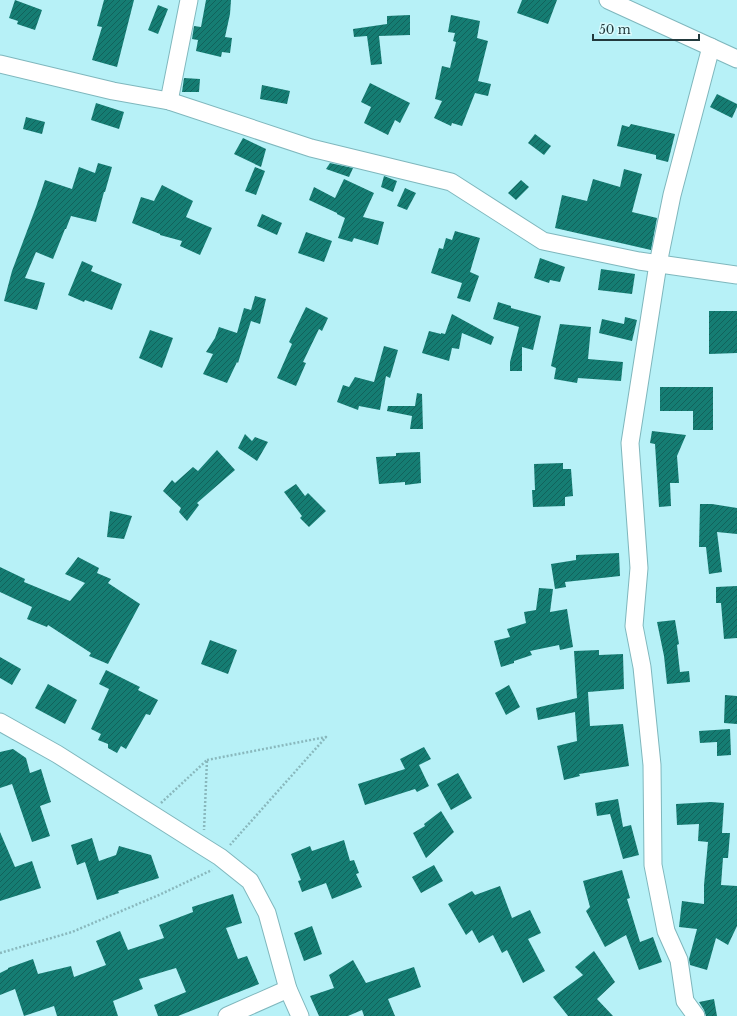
<svg xmlns="http://www.w3.org/2000/svg" width="737" height="1016" font-family="'Libre Baskerville',serif">
<style>
.building{fill:url(#building-hatch)}
.lines{fill:none;stroke-linecap:round;stroke-linejoin:round}
.minor-casing{stroke:#7fb7bd;stroke-width:19}
.path{stroke:#89b8bd;stroke-width:2.5;stroke-dasharray:2 2;stroke-linecap:butt}
.minor{stroke:#fff;stroke-width:17}
</style>
<defs>
<pattern id="building-hatch" width="6" height="6" patternUnits="userSpaceOnUse"><rect width="6" height="6" fill="#157d73"/><path d="M-1 1l2-2M0 6l6-6M5 7l2-2" fill="none" stroke="#12625b"/></pattern>
</defs>
<rect width="100%" height="100%" fill="#b7f1f7"/>
<g class="building">
<polygon points="15,0 42,10 35,30 17,24 18,21 9,18"/>
<polygon points="104,0 134,0 117,67 92,60 102,27 97,26"/>
<polygon points="206,0 231,0 230,14 225,37 232,38 230,53 222,52 221,57 196,51 198,40 192,39 194,26 201,27"/>
<polygon points="522,0 557,0 548,24 517,13"/>
<polygon points="158,5 168,9 158,34 148,30"/>
<polygon points="410,15 410,35 379,36 382,64 371,65 367,36 354,37 353,29 387,24 387,16"/>
<polygon points="451,15 480,21 477,38 488,41 478,81 491,84 488,96 475,93 462,126 452,123 451,126 434,118 442,101 435,99 442,66 450,68 456,42 453,41 455,33 448,32"/>
<polygon points="184,78 200,79 199,92 182,92"/>
<polygon points="370,83 410,103 400,123 395,120 388,135 364,123 371,107 361,102"/>
<polygon points="262,85 290,91 287,104 260,99"/>
<polygon points="717,94 737,104 737,107 732,118 710,107"/>
<polygon points="96,103 124,112 119,129 91,120"/>
<polygon points="26,117 45,122 42,134 23,129"/>
<polygon points="631,124 675,134 668,162 656,159 656,155 617,146 622,125 629,127"/>
<polygon points="535,134 551,146 544,155 528,143"/>
<polygon points="243,138 266,149 261,167 234,154"/>
<polygon points="98,163 112,167 105,192 104,192 96,222 71,216 66,229 65,229 53,259 36,252 25,278 45,283 37,310 4,301 12,271 36,207 45,180 72,189 79,167 95,173"/>
<polygon points="330,163 353,168 349,177 326,169"/>
<polygon points="255,167 265,171 256,195 245,191"/>
<polygon points="624,169 642,174 632,212 657,218 651,250 555,228 562,195 587,201 593,179 620,187"/>
<polygon points="384,176 397,181 393,192 381,187"/>
<polygon points="344,179 374,193 363,217 384,222 378,245 354,238 352,242 338,238 345,218 337,214 337,213 309,200 314,187 335,198"/>
<polygon points="521,180 529,187 516,200 508,193"/>
<polygon points="162,185 193,201 186,217 212,228 200,255 180,246 182,241 160,235 160,234 132,223 141,197 154,201"/>
<polygon points="405,188 416,193 407,210 397,206"/>
<polygon points="262,214 282,223 277,235 257,226"/>
<polygon points="455,231 480,238 470,272 479,276 470,302 457,298 462,283 431,273 439,248 443,249 446,238 452,240"/>
<polygon points="306,232 332,241 324,262 298,253"/>
<polygon points="540,258 565,267 560,282 550,280 549,283 534,278"/>
<polygon points="82,261 93,266 91,271 122,284 112,310 85,300 84,302 68,295"/>
<polygon points="601,269 635,274 632,294 598,290"/>
<polygon points="255,296 266,299 260,324 251,321 238,363 237,362 227,383 203,374 213,354 206,352 215,338 219,327 237,333 244,308 251,310"/>
<polygon points="498,302 511,306 511,308 541,316 533,350 522,347 522,371 510,371 510,362 519,327 493,319"/>
<polygon points="306,307 328,318 322,331 319,329 303,362 306,363 296,386 277,378 292,344 289,342"/>
<polygon points="709,311 737,311 737,353 709,354"/>
<polygon points="452,314 494,337 491,345 462,333 459,349 452,348 449,361 422,353 429,331 441,334 441,333 445,334"/>
<polygon points="625,317 637,320 632,341 599,333 602,319 624,324"/>
<polygon points="560,324 591,327 588,359 623,362 621,381 578,378 577,383 554,379 556,368 551,366"/>
<polygon points="150,330 173,338 162,368 139,358"/>
<polygon points="384,346 398,350 390,378 386,376 380,410 359,406 358,410 337,402 343,385 349,387 355,377 374,382"/>
<polygon points="660,387 713,387 713,430 693,430 693,411 660,411"/>
<polygon points="417,393 422,394 423,429 410,429 412,416 387,411 388,406 415,406"/>
<polygon points="652,431 686,435 677,456 679,483 670,483 671,506 659,507 655,444 650,443"/>
<polygon points="245,434 252,441 255,437 268,442 257,461 238,448"/>
<polygon points="217,450 235,470 197,503 199,505 187,521 179,512 181,508 163,491 172,480 175,483 193,467 198,471"/>
<polygon points="420,452 421,483 405,485 405,482 379,484 376,457 396,456 396,453"/>
<polygon points="563,463 563,469 571,469 573,496 565,497 565,506 533,507 532,490 535,490 534,464"/>
<polygon points="296,484 305,496 308,493 326,511 309,527 300,518 302,516 284,492"/>
<polygon points="700,504 712,504 737,508 737,534 717,532 722,572 709,574 706,547 699,547"/>
<polygon points="110,511 132,516 124,539 107,537"/>
<polygon points="619,553 620,576 565,582 566,587 555,589 551,564 576,560 576,555"/>
<polygon points="78,557 99,568 97,573 111,579 108,583 140,604 108,664 89,656 91,653 48,625 47,627 27,619 32,607 0,592 0,567 25,579 24,582 70,601 85,583 65,574"/>
<polygon points="737,586 737,638 724,639 721,603 716,603 716,587"/>
<polygon points="539,588 553,589 550,612 567,609 573,647 560,650 559,645 530,651 532,655 514,661 514,663 501,667 494,641 510,637 507,629 526,623 524,612 536,610"/>
<polygon points="675,620 679,644 677,645 680,672 689,671 690,682 667,684 664,656 657,622"/>
<polygon points="210,640 237,650 228,674 201,664"/>
<polygon points="599,650 599,655 623,654 624,689 588,692 590,726 623,724 629,766 579,774 580,776 564,780 557,746 577,741 575,712 538,720 536,708 577,698 574,651"/>
<polygon points="0,657 21,669 12,685 0,678"/>
<polygon points="106,670 140,687 138,690 158,700 150,715 146,714 126,749 121,746 117,753 108,748 108,744 98,740 101,734 91,729 109,689 99,684"/>
<polygon points="48,684 77,700 65,724 35,708"/>
<polygon points="509,685 520,707 506,715 495,693"/>
<polygon points="725,695 737,696 737,724 724,723"/>
<polygon points="730,729 731,755 717,756 717,742 700,743 699,731"/>
<polygon points="424,747 431,759 419,765 429,786 417,792 415,789 365,805 358,784 405,769 400,759"/>
<polygon points="13,749 26,758 30,773 41,769 51,802 40,806 50,836 32,842 12,784 0,788 0,752"/>
<polygon points="458,773 472,798 451,810 437,784"/>
<polygon points="618,799 623,827 631,825 639,855 623,859 610,814 597,816 595,803"/>
<polygon points="711,802 724,803 722,833 730,833 728,858 723,858 721,885 737,886 737,926 728,945 716,938 707,970 690,965 689,959 697,929 679,927 682,901 704,904 704,885 708,842 698,841 699,824 677,825 676,804"/>
<polygon points="441,811 454,832 426,858 413,833 425,826 424,824"/>
<polygon points="0,832 15,867 32,861 41,888 0,901"/>
<polygon points="92,838 99,861 116,855 119,846 151,855 159,878 118,891 119,893 97,900 85,862 77,865 71,845"/>
<polygon points="344,840 350,861 354,860 359,873 356,874 362,887 332,899 326,883 302,892 298,881 301,880 291,854 310,846 312,851"/>
<polygon points="434,865 443,881 421,893 412,877"/>
<polygon points="622,870 630,898 627,899 640,942 653,937 662,962 639,970 626,935 605,947 586,911 590,907 583,881"/>
<polygon points="500,886 512,918 530,910 541,933 528,939 545,971 523,983 507,950 502,953 493,935 479,943 472,930 466,935 448,904 472,891 475,895"/>
<polygon points="233,894 242,923 226,928 238,959 247,956 259,984 178,1016 158,1016 154,1005 186,992 176,968 139,979 143,989 113,1001 118,1016 57,1016 54,1006 24,1016 15,989 0,995 0,973 8,969 8,968 33,959 38,974 71,966 74,977 106,965 96,941 120,931 128,950 164,938 159,925 193,912 192,907"/>
<polygon points="312,926 322,954 304,961 294,933"/>
<polygon points="594,951 615,982 597,999 613,1016 568,1016 553,997 583,975 575,967"/>
<polygon points="353,960 366,983 414,967 421,987 388,999 395,1016 364,1016 362,1010 348,1016 319,1016 310,996 334,988 329,975"/>
<polygon points="714,999 717,1016 706,1016 704,1010 699,1002"/>
</g>
<g class="lines">
<g class="minor-casing">
<g id="minor">
<polyline points="608,0 737,59"/>
<polyline points="0,64 113,91 169,101 311,148 451,182 543,241 639,261 737,275"/>
<polyline points="169,101 189,0"/>
<polyline points="0,722 57,754 204,847 220,857 250,881 267,913 288,989 300,1016"/>
<polyline points="227,1016 288,989"/>
<polyline points="696,1016 685,1001 679,960 666,931 653,865 652,765 642,667 634,626 639,568 630,443 658,264 672,195 711,47"/>
</g>
</g>
<g class="path">
<polyline points="207,760 326,737 230,845"/>
<polyline points="161,803 207,760 204,830"/>
<polyline points="0,953 72,932 159,895 212,870"/>
</g>
<use href="#minor" class="minor"/>
</g>
<path d="M593 34v6h106v-6" fill="none" stroke="#233a3d" stroke-width="2"/>
<text x="599" y="34" font-size="12" fill="#233a3d" stroke="#d8fafd" stroke-width="3" paint-order="stroke">50 m</text>
</svg>
